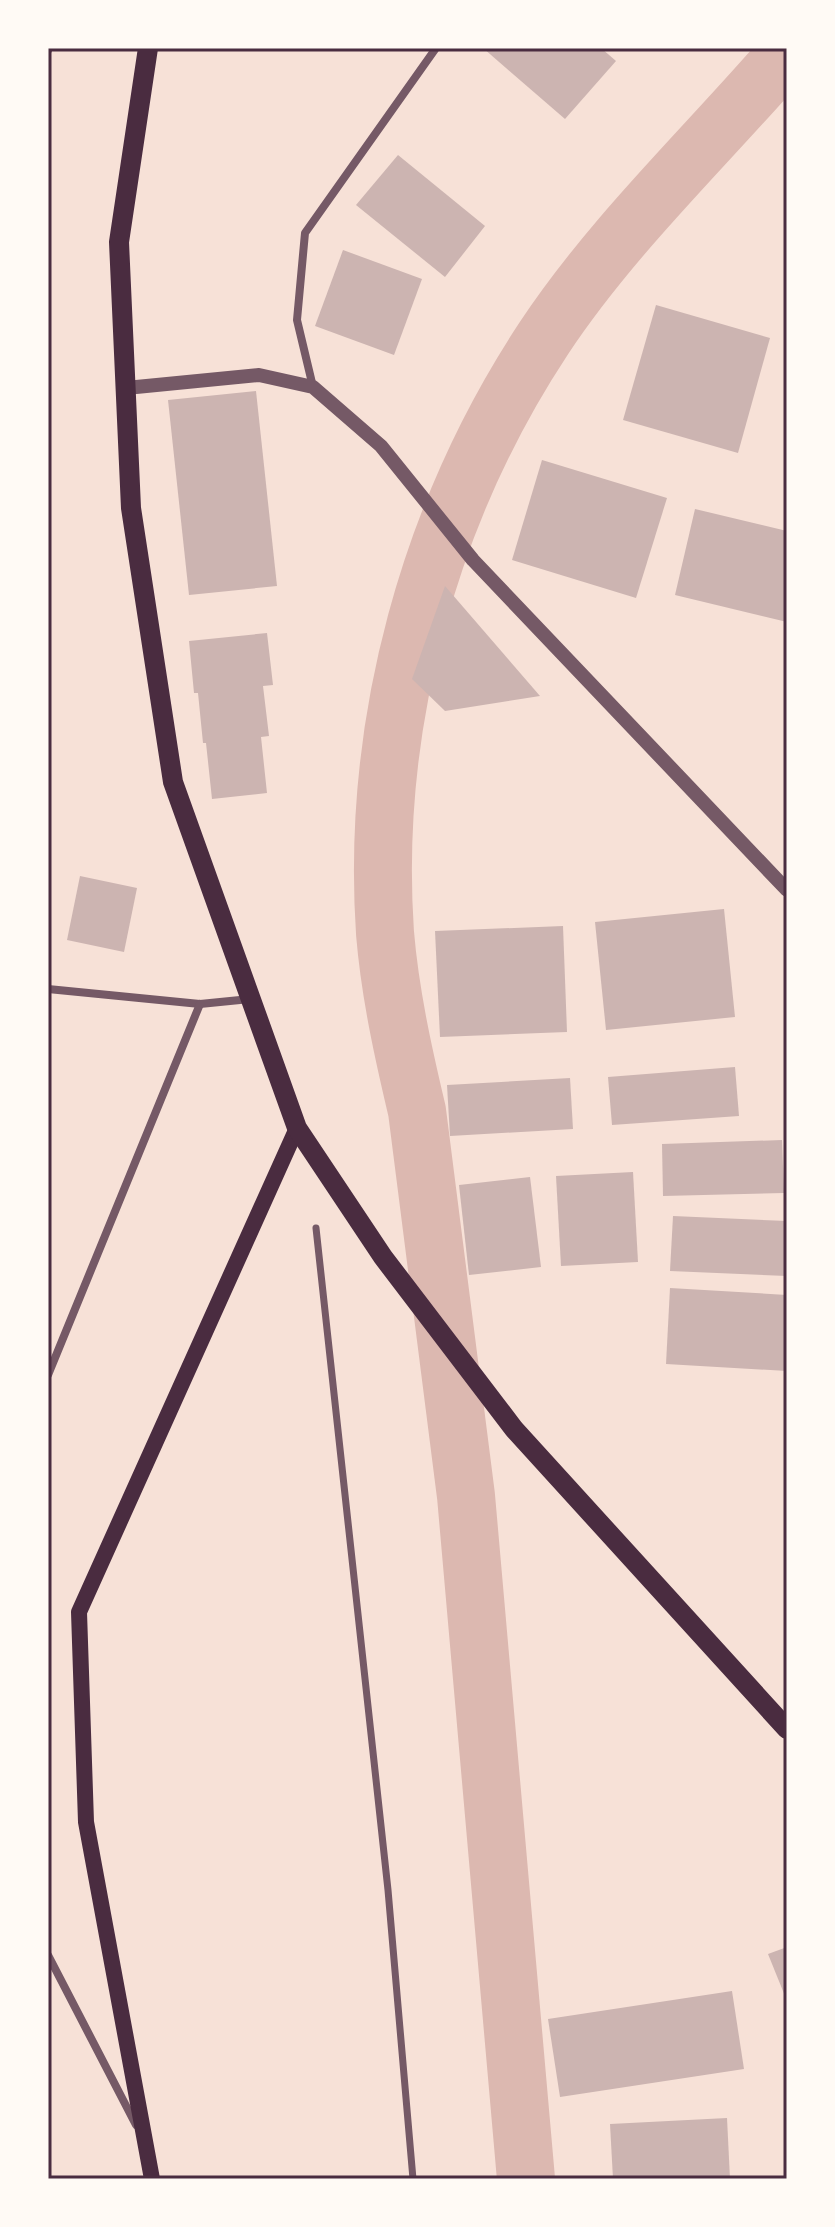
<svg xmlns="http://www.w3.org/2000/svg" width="835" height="2227" font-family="'DejaVu Sans',sans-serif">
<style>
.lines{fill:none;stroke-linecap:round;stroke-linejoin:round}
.river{stroke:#dcb8b0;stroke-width:58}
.building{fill:#ccb4b1}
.pedestrian{stroke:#755966;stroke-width:7}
.minor{stroke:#755966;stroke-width:8}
.tertiary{stroke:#755966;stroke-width:14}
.secondary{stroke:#4a2c40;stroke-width:16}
.primary{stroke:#4a2c40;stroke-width:20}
.neatline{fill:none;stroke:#4a2c40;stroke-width:3}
</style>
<rect width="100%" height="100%" fill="#f7e1d7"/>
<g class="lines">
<path class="river" d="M526,2179L466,1496L417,1111C403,1052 390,993 385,933C371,724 429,512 544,338C613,234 706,147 787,53"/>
</g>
<g class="building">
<polygon points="483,48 601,48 616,61 565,119"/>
<polygon points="398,155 485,226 445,277 356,205"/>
<polygon points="343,250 422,279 394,355 315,326"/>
<polygon points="656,305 770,338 738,453 623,420"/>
<polygon points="256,391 277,586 189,595 168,400"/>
<polygon points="542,460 667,498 636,598 512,560"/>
<polygon points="695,509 787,531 787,622 675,595"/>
<polygon points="445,586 540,696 445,711 412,679"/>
<polygon points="267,633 273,685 263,686 269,736 261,737 267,793 212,799 206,743 203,743 198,693 194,693 189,641"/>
<polygon points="80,876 137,888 124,952 67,940"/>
<polygon points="724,909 735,1017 606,1030 595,922"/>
<polygon points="563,926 567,1032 440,1037 435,931"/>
<polygon points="735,1067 739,1116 612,1125 608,1077"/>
<polygon points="570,1078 573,1129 450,1136 447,1085"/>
<polygon points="782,1140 784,1193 663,1196 662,1144"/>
<polygon points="633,1172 638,1262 561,1266 556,1176"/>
<polygon points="530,1177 541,1267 469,1275 459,1185"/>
<polygon points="673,1216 787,1221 787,1276 670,1271"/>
<polygon points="670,1288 787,1295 787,1371 666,1364"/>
<polygon points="787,1947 787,2001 768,1954"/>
<polygon points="732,1991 744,2069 560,2097 548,2019"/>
<polygon points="727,2118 730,2179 613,2179 610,2124"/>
</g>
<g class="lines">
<polyline class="pedestrian" points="316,1228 388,1890 413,2179"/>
<g class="minor">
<polyline points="48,50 48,48"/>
<polyline points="313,387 297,320 305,233 436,48"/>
<polyline points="48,989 200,1004 250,999"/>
<polyline points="48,1375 200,1004"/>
<polyline points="48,1955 136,2125"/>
</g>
<polyline class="tertiary" points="126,388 259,375 313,387 381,446 473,560 787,890"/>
<polyline class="secondary" points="152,2179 86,1822 79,1612 297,1128"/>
<polyline class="primary" points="148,48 119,242 131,508 173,782 297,1128 383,1257 514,1429 787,1729"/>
</g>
<rect width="835" height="2227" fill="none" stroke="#fffaf5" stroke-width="100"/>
<rect x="50" y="50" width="735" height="2127" class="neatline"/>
</svg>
